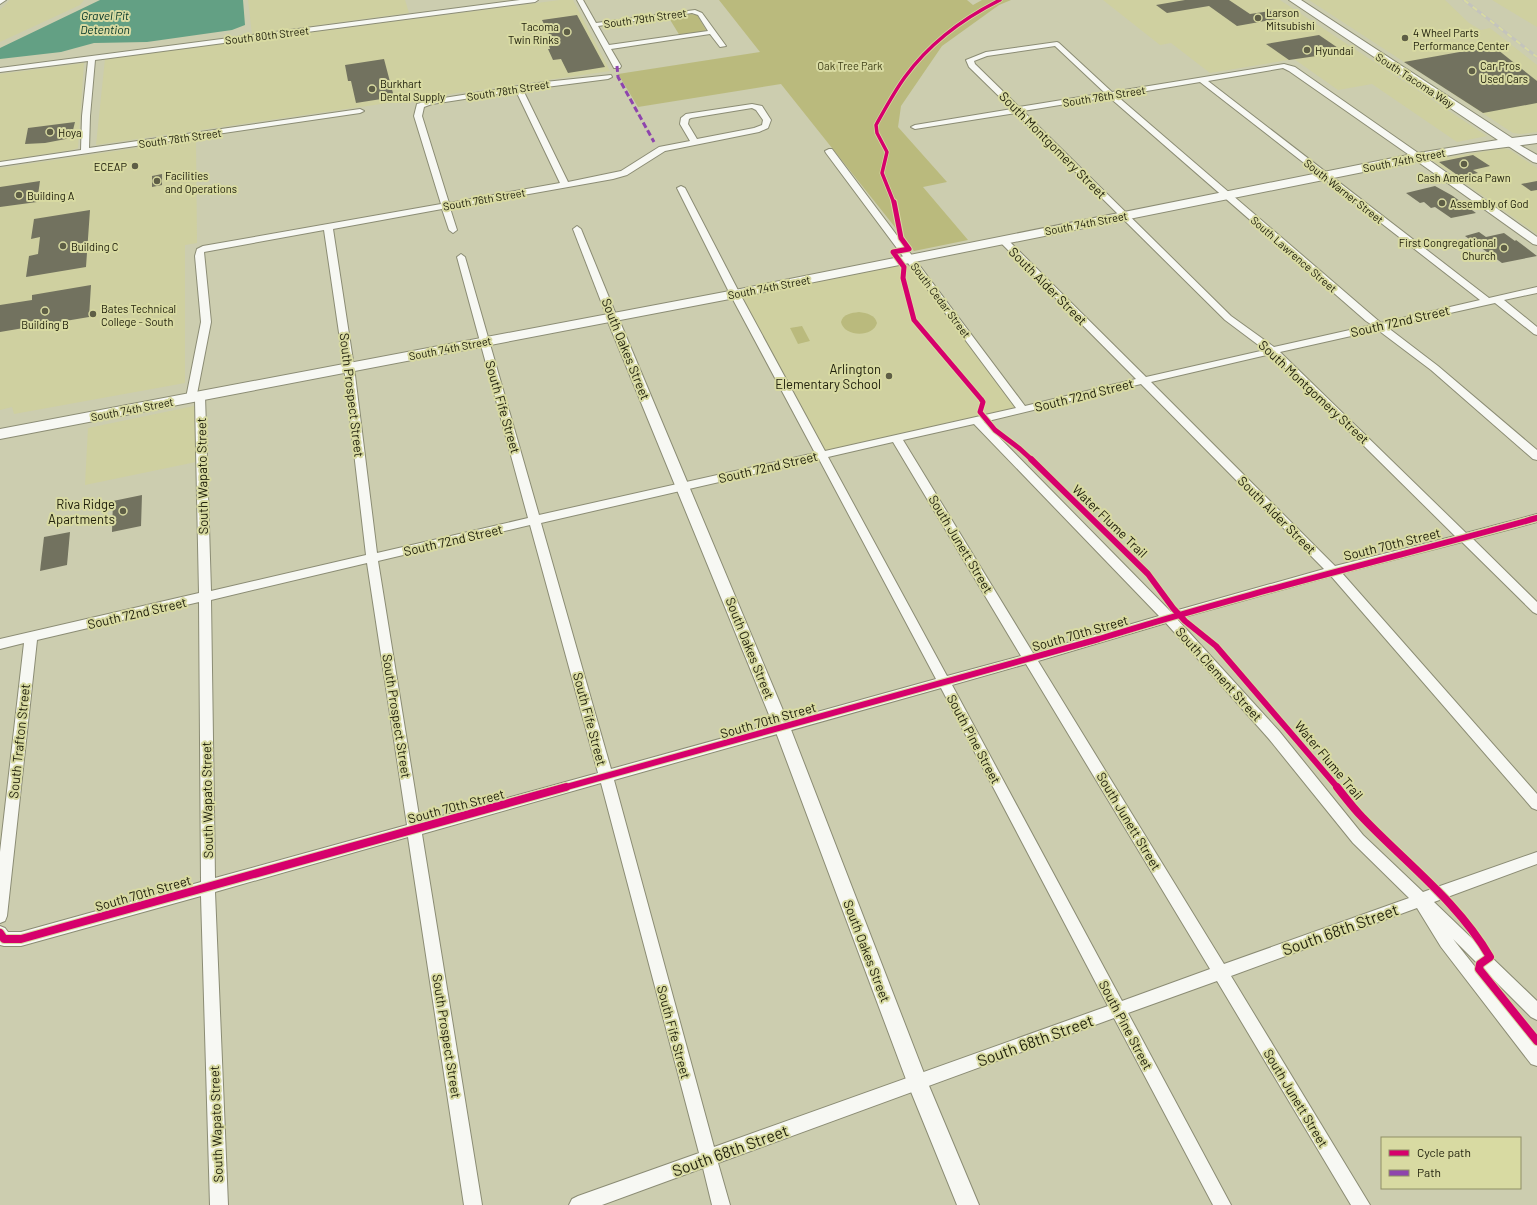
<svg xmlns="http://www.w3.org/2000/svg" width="1537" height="1205" font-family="Barlow,sans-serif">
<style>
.built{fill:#cfd0a0}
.green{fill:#baba7d}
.water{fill:#63a084}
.building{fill:#72725f}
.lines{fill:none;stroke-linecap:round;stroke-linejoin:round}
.minor-casing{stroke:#8b8c74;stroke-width:2}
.tertiary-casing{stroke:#8b8c74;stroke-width:2}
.secondary-casing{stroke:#8b8c74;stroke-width:2}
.primary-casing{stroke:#8b8c74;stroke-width:2}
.minor{fill:#f7f8f3;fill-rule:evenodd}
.tertiary{fill:#f7f8f3;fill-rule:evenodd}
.secondary{fill:#f7f8f3;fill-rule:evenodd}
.primary{fill:#f7f8f3;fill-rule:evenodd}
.rail-casing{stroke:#c4c4bc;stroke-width:3}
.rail{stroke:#d8daa2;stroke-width:2;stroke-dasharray:5.5;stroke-linecap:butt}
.quiet{stroke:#8e44ad;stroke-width:3;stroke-dasharray:6 3;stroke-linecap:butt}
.cycleway-far3-casing{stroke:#d8daa2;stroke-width:5}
.cycleway-far2-casing{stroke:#d8daa2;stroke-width:7}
.cycleway-far1-casing{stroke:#d8daa2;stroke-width:8}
.cycleway-casing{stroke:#d8daa2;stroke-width:10}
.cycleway-far3{stroke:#d6006c;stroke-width:3.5}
.cycleway-far2{stroke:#d6006c;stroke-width:5}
.cycleway-far1{stroke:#d6006c;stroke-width:6}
.cycleway{stroke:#d6006c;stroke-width:8}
.poi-dot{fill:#5e5e46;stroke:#d8daa2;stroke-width:1.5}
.labels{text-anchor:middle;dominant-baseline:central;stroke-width:4;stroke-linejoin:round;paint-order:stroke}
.far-poi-label{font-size:11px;fill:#22220d;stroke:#d8daa2;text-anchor:start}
.far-street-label{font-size:11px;fill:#22220d;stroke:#d8daa2}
.far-park-label{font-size:11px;fill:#414119;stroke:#d8daa2}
.far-water-label{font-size:12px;font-style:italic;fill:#003426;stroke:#d8daa2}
.street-label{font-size:13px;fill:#22220d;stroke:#d8daa2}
.poi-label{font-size:13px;fill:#22220d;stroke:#d8daa2;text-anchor:end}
.near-street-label{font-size:16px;fill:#22220d;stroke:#d8daa2}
</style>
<rect width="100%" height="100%" fill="#cccdaf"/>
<g class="built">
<polygon points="10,0 84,0 80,5 0,42 0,10"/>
<polygon points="248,0 405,0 409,13 252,34"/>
<polygon points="560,0 573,0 610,71 96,145 105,59"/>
<polygon points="1103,0 1280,0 1487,136 1457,142 1372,84 1338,90 1294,59 1210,73 1171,43 1160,45"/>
<polygon points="1309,0 1445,0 1469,23 1481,30 1490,28 1537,65 1537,132 1521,134 1513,133"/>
<polygon points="1492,0 1537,0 1537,27"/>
<polygon points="84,63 78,148 72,150 0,161 0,74"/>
<polygon points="196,139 197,243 185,245 185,383 14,414 12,407 0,410 0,168"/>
<polygon points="1504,148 1510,150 1537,168 1537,234 1432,160"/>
<polygon points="910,259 1023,410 822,455 735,294"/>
<polygon points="194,406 196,462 85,485 88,428"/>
</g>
<g class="green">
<polygon points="719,0 967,0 973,5 982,0 1011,0 999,5 942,46 901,106 898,127 947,182 923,187 968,240 914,251 781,84 638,107 618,74 760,52"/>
<polygon points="689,14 697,15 706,30 705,31 680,36 669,18"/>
<path d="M859,312C867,313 875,315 877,323C873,338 844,337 841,322C843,314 851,313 859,312Z"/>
<polygon points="802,326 810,341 798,344 790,328"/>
</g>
<polygon class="water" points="100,0 243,0 245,25 232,30 147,42 94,43 61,52 0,59 0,48"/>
<g class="building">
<polygon points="1185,0 1229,0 1250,14 1277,10 1288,17 1237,26 1209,6 1167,13 1156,5"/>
<polygon points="577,15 605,67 568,73 561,59 553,60 548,49 550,49 549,46 554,45 542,20"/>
<polygon points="1319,35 1344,52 1289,60 1266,44"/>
<polygon points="1493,46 1537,81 1537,103 1483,113 1404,62"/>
<polygon points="384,59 394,97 356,103 351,81 348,81 345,65"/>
<polygon points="75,122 71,138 45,143 25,144 28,128"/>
<polygon points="1473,155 1490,166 1473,170 1478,173 1460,177 1439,162"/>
<polygon points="162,174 162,185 152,187 152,176"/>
<polygon points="40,181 37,202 0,207 0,187"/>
<polygon points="1537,181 1537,190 1531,191 1521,184"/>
<polygon points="1435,186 1453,196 1476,213 1451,218 1435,207 1431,208 1424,202 1420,203 1406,193"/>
<polygon points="90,210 86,267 26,277 29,256 38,254 40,237 31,239 34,219"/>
<polygon points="1479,232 1486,237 1504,233 1515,241 1516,240 1537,256 1502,263 1465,236"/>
<polygon points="91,285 89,317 0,332 0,305 32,300 32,295"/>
<polygon points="142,495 141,526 112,532 113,501"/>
<polygon points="70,532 67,565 40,571 44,537"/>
</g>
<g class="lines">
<g class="minor-casing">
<g id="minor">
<polygon points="520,0 538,0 535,2 95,60 90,116 89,148 360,109 364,111 360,113 0,166 0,162 81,150 82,116 88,61 0,72 0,68"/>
<path d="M577,0H583L596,23L695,10L702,13L726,46L720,47L710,34L611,49L621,66L620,68H614ZM692,13L698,15L708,31L609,45L598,26Z"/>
<path d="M1057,42L1059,43L1112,92L1284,64L1295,67L1421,155V159H1415L1289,71L1283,68L1208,81L1489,298L1537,287V293L1504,300L1537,327V335L1534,334L1495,303L1387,327L1438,366L1537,450V460L1533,459L1431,370L1378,330L1280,352L1466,533L1537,514V522L1473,539L1537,602V614L1533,612L1462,542L1342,573L1537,794V810L1532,808L1331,576L1177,619L1279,731L1363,835L1423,892L1537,852V864L1434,902L1537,1001V1020L1531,1017L1453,939L1537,1045V1066L1531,1064L1441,947L1417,908L1231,976L1370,1205H1351L1217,981L1128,1013L1231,1205H1213L1114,1018L718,1163L730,1205H712L703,1168L602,1205H569L572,1199L578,1196L699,1153L601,783L422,834L482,1205H464L408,837L215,892L228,1205H210L201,896L21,946H4L0,945V926L5,928L8,932H21L201,882L199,602L37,640L7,916L5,921L0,923V852L24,643L0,649V639L199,593L195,400L191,401L186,398L201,322L195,256L197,249L203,246L441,204L414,116L417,104L431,100L545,82L611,75L612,77L608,79L523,90L568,182L621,171L659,147L690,141L680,124L681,118L686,114L752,104L762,106L771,120L768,128L759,132L665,151L627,175L613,179L450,208L457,230L453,233L449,230L442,209L333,229L354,367L377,553L528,518L457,257L461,254L465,257L539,515L815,453L730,294L677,188L681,186L685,188L740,294L825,451L1016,408L826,153L825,151L829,149H832L1025,406L1136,379L1000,242L999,240L1000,238H1006L1146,377L1265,350L1225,320L1016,113L915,129L911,127L915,125L1012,109L969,67L966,60L986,52ZM1055,46L1105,93L1019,107L975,64L974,61L987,56ZM1200,82L1480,300L1381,323L1117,96ZM516,91L560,183L449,203L422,116L424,107L432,104ZM1109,97L1366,321L1372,325L1274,347L1231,316L1023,111ZM752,108L756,110L763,120L762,125L754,128L697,139L688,124L689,119L691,118ZM324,230L344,367L366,555L211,591L205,396L204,394H197L211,322L204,252ZM1271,354L1455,536L1335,566L1151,382ZM1141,384L1324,569L1171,612L984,422ZM974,424L1159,616L1033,653L903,440ZM893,442L1021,656L947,676L828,457ZM819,459L936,679L611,769L541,523ZM530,525L598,773L420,822L378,561ZM367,563L407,825L215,878L211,600ZM1166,623L1269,739L1353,843L1409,898L1224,964L1038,661ZM1026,664L1210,969L1122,1001L952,685ZM941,688L1108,1006L714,1147L614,780Z"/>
<polygon points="577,226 581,229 617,317 615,319 612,320 607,317 573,229"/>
</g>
</g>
<g class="tertiary-casing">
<g id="tertiary">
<polygon points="1418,154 1422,155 1537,237 1537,245 1533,244 1414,159 1413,157"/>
<polygon points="612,313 616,314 618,317 790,727 927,1081 979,1205 957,1205 907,1082 774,727 606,317 608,314"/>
</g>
</g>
<g class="secondary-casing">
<g id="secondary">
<polygon points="0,0 6,0 0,4"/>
<polygon points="1509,139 1537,155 1537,163 1533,162 1505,144 1503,142 1505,140"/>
</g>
</g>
<g class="primary-casing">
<polygon id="primary" points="1289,0 1301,0 1512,138 1537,135 1537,143 1467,152 1418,161 735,298 0,439 0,429 735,290 1418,153 1498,140"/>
</g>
<use href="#minor" class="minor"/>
<use href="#tertiary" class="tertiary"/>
<use href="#secondary" class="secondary"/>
<use href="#primary" class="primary"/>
<g class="rail-casing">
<polyline id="rail" points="1464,0 1537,57"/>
</g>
<use href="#rail" class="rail"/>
<polyline class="quiet" points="617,66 618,77 654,142"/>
<g class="cycleway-far3-casing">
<path id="cycleway-far3" d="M894,203L882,173L887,152L877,133L876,125C885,109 894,92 905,77C929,44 964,18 1000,0"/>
</g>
<g class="cycleway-far2-casing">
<polyline id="cycleway-far2" points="894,202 901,238 909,249 893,252 904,267 903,278 914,320 981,399 983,402 980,412 995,430 1020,449 1032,460"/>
</g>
<g class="cycleway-far1-casing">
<g id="cycleway-far1">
<polyline points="1031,459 1148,574 1173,608 1185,621 1216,646 1338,788"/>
<path d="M563,788L1099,639C1244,594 1391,558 1537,518"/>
</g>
</g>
<g class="cycleway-casing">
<g id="cycleway">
<path d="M1337,787C1345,797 1353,808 1363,818C1406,863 1458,902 1490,957L1480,964L1479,969L1537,1041"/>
<polyline points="0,933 4,939 21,939 566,787"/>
</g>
</g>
<use href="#cycleway-far3" class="cycleway-far3"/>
<use href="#cycleway-far2" class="cycleway-far2"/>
<use href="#cycleway-far1" class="cycleway-far1"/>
<use href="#cycleway" class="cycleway"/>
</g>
<g class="poi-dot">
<circle cx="1258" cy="18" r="4"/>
<circle cx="567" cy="32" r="4"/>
<circle cx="1405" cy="38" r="4"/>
<circle cx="1307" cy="50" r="4"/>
<circle cx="1472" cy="71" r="4"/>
<circle cx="372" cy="89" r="4"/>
<circle cx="50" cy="132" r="4"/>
<circle cx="1464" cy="164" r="4"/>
<circle cx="135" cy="166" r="4"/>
<circle cx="157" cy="181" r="4"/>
<circle cx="19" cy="195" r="4"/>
<circle cx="1442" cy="203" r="4"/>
<circle cx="63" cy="246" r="4"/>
<circle cx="1504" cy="248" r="4"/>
<circle cx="45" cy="311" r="4"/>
<circle cx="93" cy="314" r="4"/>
<circle cx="889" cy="376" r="4"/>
<circle cx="123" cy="511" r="4"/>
</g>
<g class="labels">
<g class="far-poi-label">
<text x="1266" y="12">Larson<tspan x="1266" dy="13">Mitsubishi</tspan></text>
<text x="559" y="26" text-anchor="end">Tacoma<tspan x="559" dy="13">Twin Rinks</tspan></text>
<text x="1413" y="32">4 Wheel Parts<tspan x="1413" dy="13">Performance Center</tspan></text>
<text x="1315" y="50">Hyundai</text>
<text x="1480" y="65">Car Pros<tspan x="1480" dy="13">Used Cars</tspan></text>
<text x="380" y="83">Burkhart<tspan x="380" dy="13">Dental Supply</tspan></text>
<text x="58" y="132">Hoya</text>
<text x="127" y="166" text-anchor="end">ECEAP</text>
<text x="165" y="175">Facilities<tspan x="165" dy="13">and Operations</tspan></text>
<text x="1464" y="177" text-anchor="middle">Cash America Pawn</text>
<text x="27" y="195">Building A</text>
<text x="1450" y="203">Assembly of God</text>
<text x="1496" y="242" text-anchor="end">First Congregational<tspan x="1496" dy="13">Church</tspan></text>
<text x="71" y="246">Building C</text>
<text x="101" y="308">Bates Technical<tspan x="101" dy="13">College - South</tspan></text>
<text x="45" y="324" text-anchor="middle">Building B</text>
</g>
<g class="far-street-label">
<text transform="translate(645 18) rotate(-8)">South 79th Street</text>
<text transform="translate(267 35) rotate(-7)">South 80th Street</text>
<text transform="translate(1415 80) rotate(33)">South Tacoma Way</text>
<text transform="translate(508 90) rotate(-9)">South 78th Street</text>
<text transform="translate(1104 96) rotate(-9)">South 76th Street</text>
<text transform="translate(180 138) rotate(-8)">South 78th Street</text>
<text transform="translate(1404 160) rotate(-11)">South 74th Street</text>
<text transform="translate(1344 191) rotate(38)">South Warner Street</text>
<text transform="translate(484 199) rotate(-10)">South 76th Street</text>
<text transform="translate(1086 223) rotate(-11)">South 74th Street</text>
<text transform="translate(1294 254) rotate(41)">South Lawrence Street</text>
<text transform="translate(769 287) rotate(-11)">South 74th Street</text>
<text transform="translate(941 300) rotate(53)">South Cedar Street</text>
<text transform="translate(450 348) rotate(-11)">South 74th Street</text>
<text transform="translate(132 409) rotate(-11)">South 74th Street</text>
</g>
<g class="far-park-label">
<text x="850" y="65">Oak Tree Park</text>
</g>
<g class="far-water-label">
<text x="105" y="15">Gravel Pit<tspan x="105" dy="14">Detention</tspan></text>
</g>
<g class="street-label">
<text transform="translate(1053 145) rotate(45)">South Montgomery Street</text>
<text transform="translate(1048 286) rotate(45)">South Alder Street</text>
<text transform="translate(1400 321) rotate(-13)">South 72nd Street</text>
<text transform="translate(626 349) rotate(68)">South Oakes Street</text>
<text transform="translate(1314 392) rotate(43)">South Montgomery Street</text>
<text transform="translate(352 395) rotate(83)">South Prospect Street</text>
<text transform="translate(1084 395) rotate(-14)">South 72nd Street</text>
<text transform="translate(503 407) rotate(74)">South Fife Street</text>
<text transform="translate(768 467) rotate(-13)">South 72nd Street</text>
<text transform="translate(202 476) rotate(-91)">South Wapato Street</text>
<text transform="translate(1277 515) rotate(45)">South Alder Street</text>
<text transform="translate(1110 521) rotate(44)">Water Flume Trail</text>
<text transform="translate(453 540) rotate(-13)">South 72nd Street</text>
<text transform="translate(961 544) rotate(59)">South Junett Street</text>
<text transform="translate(1392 544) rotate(-14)">South 70th Street</text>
<text transform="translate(137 613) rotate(-13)">South 72nd Street</text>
<text transform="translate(1080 633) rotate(-16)">South 70th Street</text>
<text transform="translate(750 648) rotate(68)">South Oakes Street</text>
<text transform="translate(1219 674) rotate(48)">South Clement Street</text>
<text transform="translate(397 716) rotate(81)">South Prospect Street</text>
<text transform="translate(590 719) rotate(75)">South Fife Street</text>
<text transform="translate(768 720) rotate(-16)">South 70th Street</text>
<text transform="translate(974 739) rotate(62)">South Pine Street</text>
<text transform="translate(19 741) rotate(-84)">South Trafton Street</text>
<text transform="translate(1329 760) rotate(50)">Water Flume Trail</text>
<text transform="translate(207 800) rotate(-91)">South Wapato Street</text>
<text transform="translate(456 806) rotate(-15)">South 70th Street</text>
<text transform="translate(1129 821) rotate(59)">South Junett Street</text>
<text transform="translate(143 893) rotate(-16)">South 70th Street</text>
<text transform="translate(867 951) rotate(69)">South Oakes Street</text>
<text transform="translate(1126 1025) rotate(62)">South Pine Street</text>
<text transform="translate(674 1032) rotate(75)">South Fife Street</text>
<text transform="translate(447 1036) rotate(81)">South Prospect Street</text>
<text transform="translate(1296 1098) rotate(59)">South Junett Street</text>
<text transform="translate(216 1124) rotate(-92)">South Wapato Street</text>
</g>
<g class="poi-label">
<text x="881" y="369">Arlington<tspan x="881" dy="15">Elementary School</tspan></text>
<text x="115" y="504">Riva Ridge<tspan x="115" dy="15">Apartments</tspan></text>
</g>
<g class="near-street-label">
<text transform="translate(1340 929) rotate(-20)">South 68th Street</text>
<text transform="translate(1035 1040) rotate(-20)">South 68th Street</text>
<text transform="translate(730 1150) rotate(-20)">South 68th Street</text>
</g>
</g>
<rect x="1381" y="1137" width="140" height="52" fill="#d8daa2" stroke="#8f9066"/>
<rect x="1389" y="1150" width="20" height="6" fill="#d6006c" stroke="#8f9066"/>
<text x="1417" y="1157" font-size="12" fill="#22220d">Cycle path</text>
<rect x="1389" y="1170" width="20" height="6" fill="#8e44ad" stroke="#8f9066"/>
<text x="1417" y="1177" font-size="12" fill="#22220d">Path</text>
</svg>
